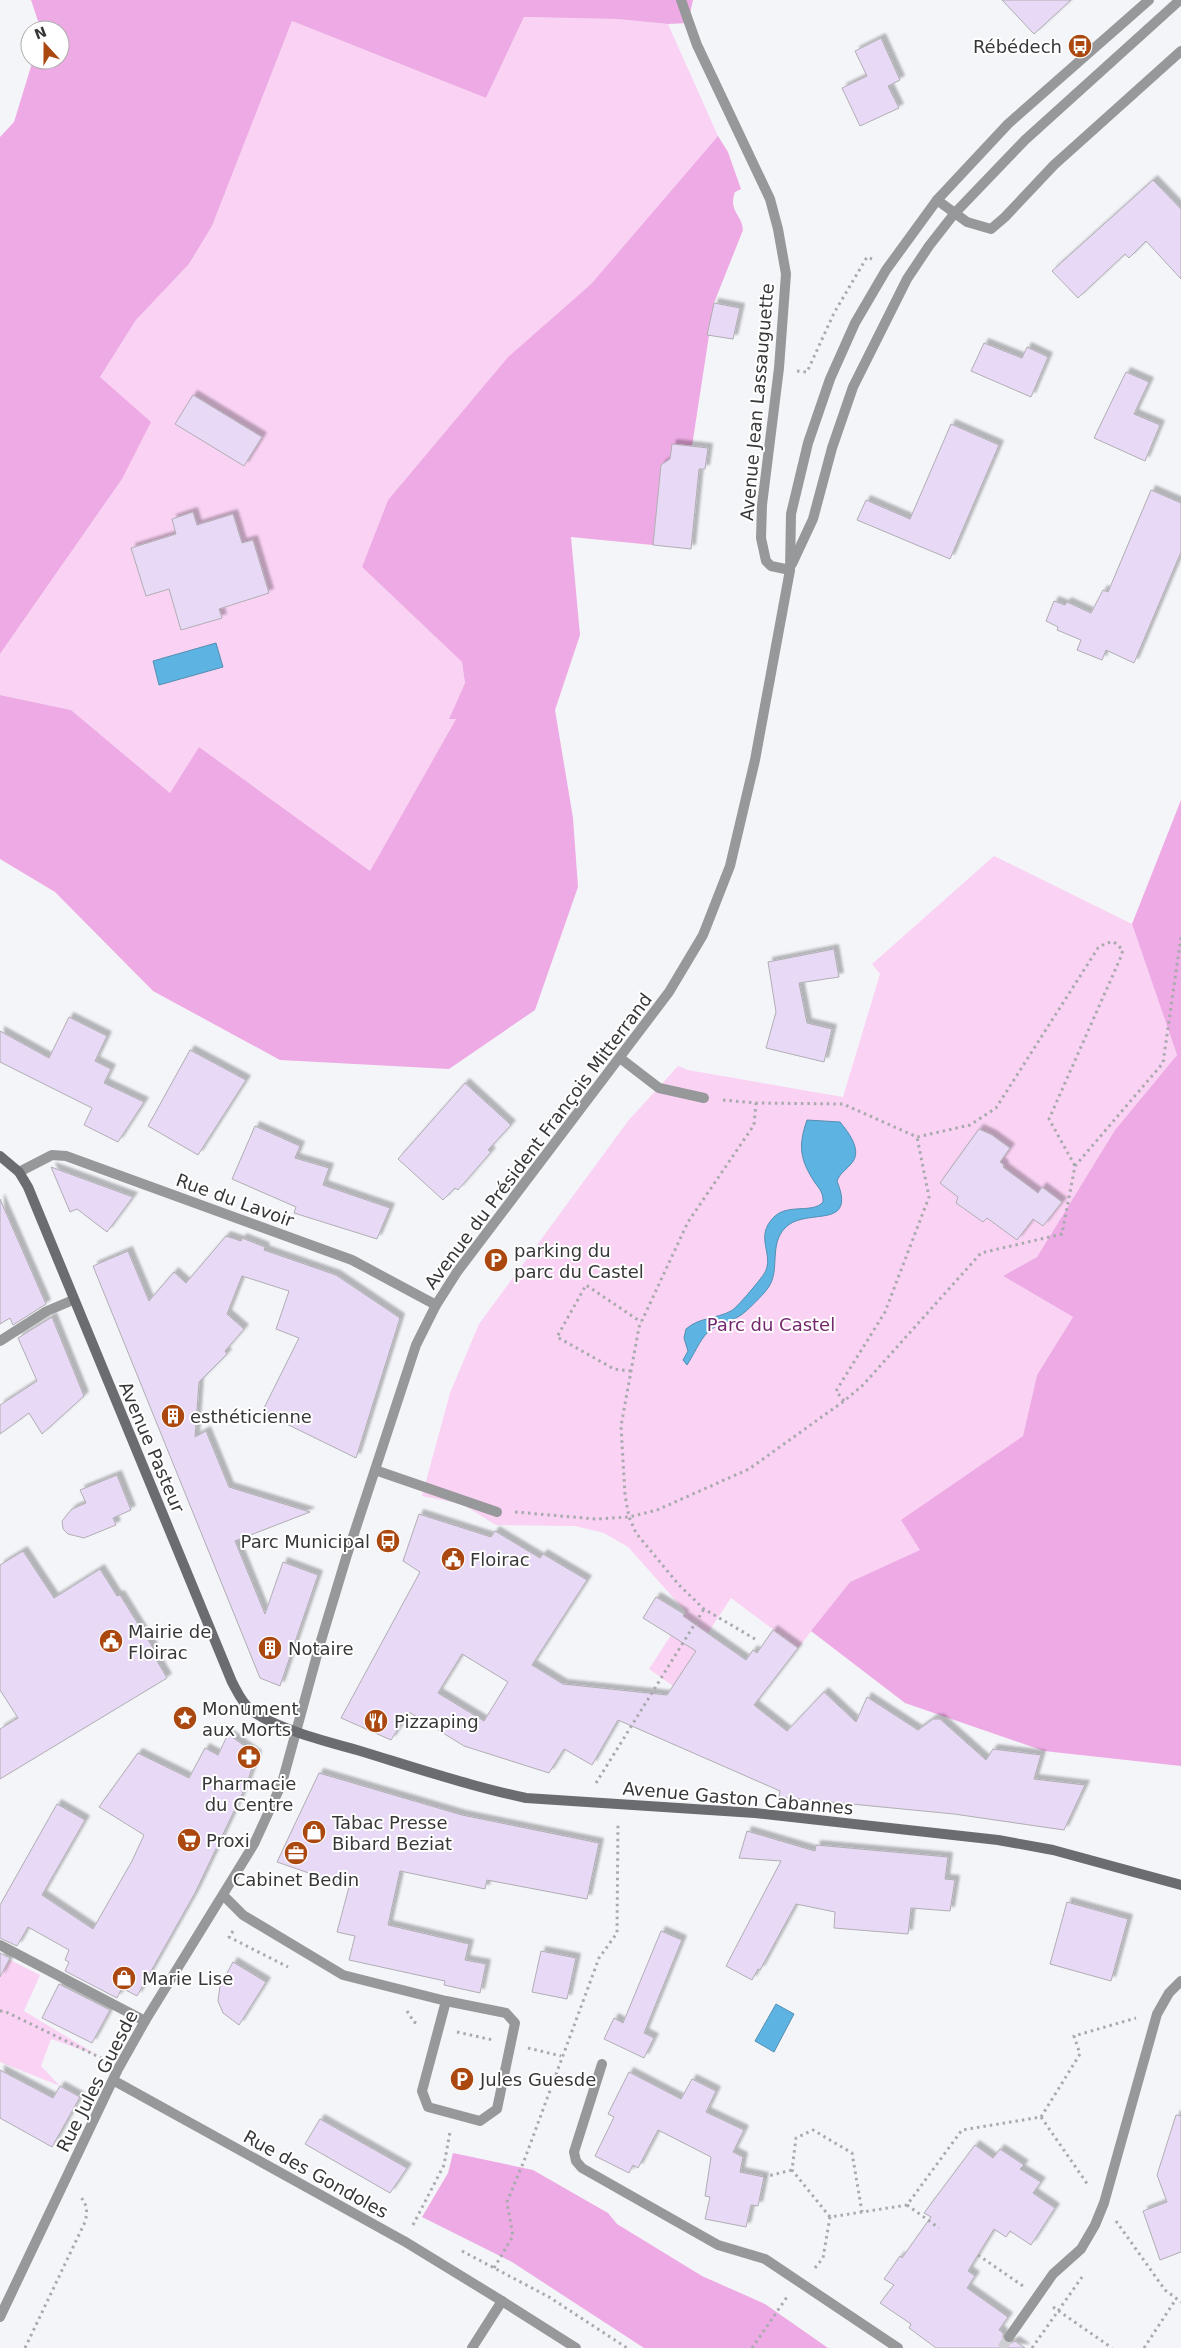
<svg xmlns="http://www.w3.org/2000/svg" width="1181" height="2348" font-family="'DejaVu Sans',sans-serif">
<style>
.green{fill:#fad2f4}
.forest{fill:#eeaae4}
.water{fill:#5db4e3;stroke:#528eb0}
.building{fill:#e8d9f7;stroke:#b0aeb2;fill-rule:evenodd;filter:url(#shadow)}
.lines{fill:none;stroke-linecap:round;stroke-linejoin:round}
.minor-tunnel{stroke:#cecfd3;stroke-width:10;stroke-dasharray:10 5;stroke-linecap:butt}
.path{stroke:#a9aaad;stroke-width:3;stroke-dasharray:2.5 4;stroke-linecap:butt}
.service{stroke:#97989a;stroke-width:10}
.minor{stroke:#97989a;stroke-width:10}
.tertiary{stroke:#97989a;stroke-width:10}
.secondary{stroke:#6b6c6f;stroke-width:10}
.labels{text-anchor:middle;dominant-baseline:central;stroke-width:4;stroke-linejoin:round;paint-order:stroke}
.poi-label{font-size:18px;fill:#373739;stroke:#fff;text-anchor:start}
.street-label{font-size:18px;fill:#373739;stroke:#fff}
.park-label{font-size:18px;fill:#73276c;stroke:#fff}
</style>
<defs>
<filter id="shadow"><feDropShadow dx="4.5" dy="-4.5" stdDeviation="1" flood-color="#0004"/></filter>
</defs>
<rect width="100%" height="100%" fill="#f4f5f9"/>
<g class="green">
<polygon points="524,17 617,19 668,24 718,136 591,284 508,357 388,500 362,567 462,662 465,683 449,719 456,719 370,871 199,747 170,793 71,710 0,695 0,654 122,479 100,377 136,320 189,264 212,226 292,21 486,98"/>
<polygon points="994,856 1132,924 1177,1055 1115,1130 1037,1257 1003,1276 1073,1317 1037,1375 1023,1436 902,1520 921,1550 850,1582 798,1648 731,1598 673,1686 649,1669 686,1612 628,1547 604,1533 575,1526 496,1525 462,1504 422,1496 450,1393 479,1324 628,1121 678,1066 688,1070 843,1097 880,974 872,964"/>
<polygon points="0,1955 40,1975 24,2011 97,2055 51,2039 41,2066 60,2086 0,2062"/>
</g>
<g class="forest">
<polygon points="31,0 693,0 688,23 668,24 617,19 524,17 486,98 292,21 212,226 189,264 136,320 100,377 151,422 122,479 0,654 0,137 14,122 33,60 60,60 60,30 41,30"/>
<path d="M718,136L728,152L741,189L735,192C728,212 742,214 743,230L714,303L692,446L674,444L670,459L661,466L653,545L571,537L580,635L555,710L573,818L578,887L535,1010L449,1069L280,1060L153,991L55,892L0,859V695L71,710L170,793L199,747L370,871L456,719H449L465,683L462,662L362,567L388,500L508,357L591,284Z"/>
<polygon points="1181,800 1181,1766 1044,1751 905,1703 811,1631 850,1582 920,1550 901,1520 1023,1436 1037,1375 1073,1317 1003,1276 1037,1257 1115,1130 1177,1055 1132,924"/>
<polygon points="453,2153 533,2170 608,2213 617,2224 702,2276 765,2304 828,2348 644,2348 512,2262 422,2217 448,2173"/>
</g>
<g class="water">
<polygon points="216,643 223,667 159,685 153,661"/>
<path d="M807,1120L840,1122C849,1133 864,1152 850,1165C845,1171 840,1173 837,1181C857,1231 807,1207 786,1227C768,1244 781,1270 768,1288C764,1294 746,1312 741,1315C731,1322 715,1324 707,1333C700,1340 693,1356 687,1365L683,1360L688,1351L684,1338L686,1329C700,1317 716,1319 731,1311C737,1308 759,1281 764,1274C776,1255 753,1238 774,1217C788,1203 813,1214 823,1202C824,1191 817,1187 812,1178C799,1157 799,1143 807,1120Z"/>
<polygon points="776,2004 794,2014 774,2052 755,2041"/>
</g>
<g class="building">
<polygon points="1002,0 1071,0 1034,34"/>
<polygon points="881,38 900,80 888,86 899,108 860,126 842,88 867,76 855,51"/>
<polygon points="1153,180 1181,209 1181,279 1146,241 1129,258 1125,254 1078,298 1052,271"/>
<polygon points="714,303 740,308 733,339 707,335"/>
<polygon points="984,343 1022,358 1027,347 1048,357 1031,397 971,371"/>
<polygon points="1126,372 1149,382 1134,414 1160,425 1145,461 1094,438"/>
<polygon points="193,395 262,437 244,466 175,424"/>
<polygon points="951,424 999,445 950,559 857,520 866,500 910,519"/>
<polygon points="672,444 708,448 705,469 699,469 691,549 653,545 661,465 670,459"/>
<polygon points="1151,490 1181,503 1181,552 1134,663 1106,650 1102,660 1077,650 1081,640 1057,630 1058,627 1046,621 1054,601 1065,605 1067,602 1091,613 1103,590 1108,592"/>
<polygon points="193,512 197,525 233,514 242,543 253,540 269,593 219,609 222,618 181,630 169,589 146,596 131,548 176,534 172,519"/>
<polygon points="834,949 839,977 799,983 807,1023 832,1029 824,1062 766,1048 776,1012 768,962"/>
<polygon points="69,1017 107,1036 95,1061 111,1069 104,1083 144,1102 118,1142 84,1125 92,1108 0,1062 0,1031 49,1058"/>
<polygon points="190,1050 246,1080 198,1155 148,1126"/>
<polygon points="465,1083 511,1125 488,1150 491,1152 458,1190 455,1188 443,1200 398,1159"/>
<polygon points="255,1126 300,1146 295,1158 329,1168 323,1185 390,1208 377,1239 294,1213 296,1207 232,1179"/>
<polygon points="979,1129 992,1135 1010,1148 1000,1162 1004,1165 1003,1167 1038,1193 1042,1187 1062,1202 1043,1226 1033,1219 1017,1240 987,1218 983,1222 956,1203 958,1197 940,1183"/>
<polygon points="51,1167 133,1197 107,1232 77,1209 70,1212"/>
<polygon points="0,1199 46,1304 13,1325 10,1318 0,1324"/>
<polygon points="226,1236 241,1241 242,1238 265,1247 264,1250 336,1275 400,1318 356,1458 262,1412 299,1338 276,1329 289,1291 242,1276 227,1314 244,1329 225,1351 227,1354 199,1382 195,1437 206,1431 229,1487 310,1512 235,1541 265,1614 283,1562 318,1575 280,1686 260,1678 93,1266 128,1251 149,1301 174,1272 186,1283"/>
<polygon points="52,1317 84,1396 42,1434 29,1413 0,1434 0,1405 37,1381 18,1338"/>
<polygon points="117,1475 131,1510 113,1518 116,1525 84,1538 68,1534 63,1529 62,1521 72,1509 86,1503 80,1490"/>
<path d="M419,1514L491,1537L495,1531L540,1558L543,1554L587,1580L532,1665L563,1684L667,1695L696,1651L643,1618L656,1597L684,1614L683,1616L746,1660L753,1650L757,1653L773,1630L798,1648L754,1705L787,1731L824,1692L856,1722L867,1697L918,1730L933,1719H940L986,1760L993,1749L1041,1755L1034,1779L1085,1785L1064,1830L954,1814L779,1797L780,1791L618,1720L592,1765L564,1749L549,1773L464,1746L409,1712L391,1740L341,1718L420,1572L403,1561ZM462,1654L508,1682L484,1721L438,1693Z"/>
<polygon points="23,1551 54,1598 100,1569 117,1596 120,1595 153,1648 150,1649 167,1678 0,1779 0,1729 18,1718 0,1690 0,1565"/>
<polygon points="228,1734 257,1755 245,1788 195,1893 137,1996 122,1988 117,1998 65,1971 69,1962 65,1960 69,1950 28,1927 17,1946 0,1938 0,1905 57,1804 85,1820 42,1895 93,1929 132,1861 144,1835 99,1807 138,1753 189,1778 205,1748 218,1755"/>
<polygon points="319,1773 462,1815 599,1843 587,1899 487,1880 485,1889 400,1871 388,1925 469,1944 465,1960 486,1964 480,1993 444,1985 445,1981 349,1960 355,1936 337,1932 349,1887 277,1862"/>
<polygon points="747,1831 815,1851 816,1845 948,1857 945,1879 955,1880 950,1911 911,1908 908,1934 834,1928 835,1912 796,1904 760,1970 758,1969 752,1980 726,1966 781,1861 739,1858"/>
<polygon points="1067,1902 1128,1919 1111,1981 1050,1964"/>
<polygon points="661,1931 682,1940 644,2033 654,2038 644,2058 604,2039 614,2018 623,2023"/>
<polygon points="541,1951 576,1958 567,1999 532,1992"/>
<polygon points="0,1953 10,1958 0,1977"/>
<polygon points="233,1962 266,1982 239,2025 223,2013 218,2001 220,1986"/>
<polygon points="59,1984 110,2010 92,2043 42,2018"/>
<polygon points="0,2070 53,2098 60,2086 80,2097 52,2147 0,2118"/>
<polygon points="629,2072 681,2099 692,2079 716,2091 706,2112 744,2130 733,2152 743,2157 740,2172 764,2177 758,2206 751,2205 746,2227 705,2219 710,2197 705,2196 711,2157 658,2130 638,2168 633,2165 629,2173 595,2156 614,2117 608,2114"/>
<polygon points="1176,2115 1181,2116 1181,2252 1160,2260 1143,2211 1167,2202 1157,2175"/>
<polygon points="320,2119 407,2168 390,2193 305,2144"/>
<polygon points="975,2145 993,2158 1000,2149 1024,2165 1020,2169 1041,2182 1033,2193 1055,2208 1031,2245 1010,2231 1006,2237 994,2229 968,2271 975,2276 967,2288 1008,2317 999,2330 1003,2333 1003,2340 1009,2344 1015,2341 1025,2348 936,2348 909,2328 911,2324 880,2303 894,2285 884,2279 900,2256 902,2258 931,2217 924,2213"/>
</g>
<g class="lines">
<polyline class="minor-tunnel" points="1002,2348 1009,2337"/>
<g class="path">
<polyline points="797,371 807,372 834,313 867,257 872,259"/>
<polyline points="723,1100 756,1103 843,1104 917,1137 970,1125 996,1108 1098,948 1106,943 1114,942 1123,950 1120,959 1049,1119 1075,1166"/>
<polyline points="631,1371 614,1369 557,1337 586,1285 641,1322"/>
<polyline points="844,1401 836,1391 885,1312 929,1197 917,1137"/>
<polyline points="515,1512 596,1519 629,1517 657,1510 749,1469 844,1401 863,1385 981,1253 1062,1234 1075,1166 1163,1063 1181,937"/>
<polyline points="755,1639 704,1609 679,1585 636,1533 629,1517 625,1495 621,1426 639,1327 688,1222 754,1125 756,1103"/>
<polyline points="596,1783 704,1609"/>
<polyline points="233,1931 229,1937 288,1967"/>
<polyline points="0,2011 4,2011 101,2058"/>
<polyline points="407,2011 414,2022 419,2024"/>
<polyline points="457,2032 493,2040"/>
<polyline points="528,2048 561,2056"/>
<polyline points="1041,2117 1080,2054 1074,2036 1136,2018"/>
<polyline points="764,2177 792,2170"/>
<polyline points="907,2205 939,2228"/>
<polyline points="830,2217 792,2170 796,2138 813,2130 852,2153 862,2212"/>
<polyline points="1116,2221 1165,2290 1181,2302"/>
<polyline points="413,2225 444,2165 450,2132"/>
<polyline points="462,2251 549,2297 627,2348"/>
<polyline points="978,2255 1023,2286"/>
<polyline points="494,2268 513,2236 507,2202 524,2161 599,1958 617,1933 618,1823"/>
<polyline points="815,2268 823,2258 830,2217 907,2205 962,2130 1041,2117 1088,2185"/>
<polyline points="1053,2307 1112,2348"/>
<path d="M25,2348L85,2222C88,2210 87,2204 79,2195"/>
<polyline points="752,2348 787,2297"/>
<polyline points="1032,2348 1082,2277"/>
<polyline points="1144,2348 1176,2299"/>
</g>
<g class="service">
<polyline points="937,200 967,222 991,229 1005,217 1054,165 1181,51"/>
<polyline points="620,1058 659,1088 704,1098"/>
<polyline points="375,1470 497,1512"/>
<polyline points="224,1896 243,1915 343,1975 446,2001 422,2091 428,2107 480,2121 497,2109 515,2023 506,2013 446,2001"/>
<polyline points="0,1945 145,2021"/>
<polyline points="113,2080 404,2241 502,2301"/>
</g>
<g class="minor">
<polyline points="19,1172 52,1155 66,1156 352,1260 436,1305"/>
<polyline points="0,1341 47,1311 73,1300"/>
<polyline points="602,2064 574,2152 576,2161 582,2168 718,2245 765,2259 898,2348"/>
<polyline points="1009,2337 1053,2274 1081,2249 1095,2225 1104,2203 1157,2014 1169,1993 1181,1981"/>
<polyline points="472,2348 502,2301 576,2348"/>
</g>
<g class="tertiary">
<polyline points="681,0 697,45 770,199 778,229 786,274 779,368 762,505 761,538 766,561 771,566 790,570"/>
<polyline points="792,564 813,519 832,448 853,387 907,279 929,246 954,214 1025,140 1180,0"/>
<polyline points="0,2317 118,2069 145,2021 254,1844 282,1783 320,1644 346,1558 416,1345 436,1305 457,1272 669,992 703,935 730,866 755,760 790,570 791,514 808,443 830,379 855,323 886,270 937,200 1008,124 1149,0"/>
</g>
<path class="secondary" d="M0,1156L19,1172L28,1187L232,1682C237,1691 242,1703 251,1710C274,1728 328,1742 357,1750C413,1767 469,1786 526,1798L755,1813L998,1840L1053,1850L1181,1885"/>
</g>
<defs>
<g id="bus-disc" transform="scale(1.25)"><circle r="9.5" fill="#ab4810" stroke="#fff"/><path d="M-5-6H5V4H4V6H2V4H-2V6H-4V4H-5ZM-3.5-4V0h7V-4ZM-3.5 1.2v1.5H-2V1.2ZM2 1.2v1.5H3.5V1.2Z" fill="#fff"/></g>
<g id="parking-disc" transform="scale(1.25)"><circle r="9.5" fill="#ab4810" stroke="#fff"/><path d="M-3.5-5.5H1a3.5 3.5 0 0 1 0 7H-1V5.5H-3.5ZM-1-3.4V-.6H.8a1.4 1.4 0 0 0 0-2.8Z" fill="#fff"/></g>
<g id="building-disc" transform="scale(1.25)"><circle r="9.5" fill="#ab4810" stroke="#fff"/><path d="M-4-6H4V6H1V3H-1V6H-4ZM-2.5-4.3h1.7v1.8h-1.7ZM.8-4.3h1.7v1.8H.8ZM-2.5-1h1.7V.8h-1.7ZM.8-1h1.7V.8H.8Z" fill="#fff"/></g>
<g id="civic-disc" transform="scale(1.25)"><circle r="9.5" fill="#ab4810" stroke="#fff"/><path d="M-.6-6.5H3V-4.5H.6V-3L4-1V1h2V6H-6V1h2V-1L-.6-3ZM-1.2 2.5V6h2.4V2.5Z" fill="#fff"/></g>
<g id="sight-disc" transform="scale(1.25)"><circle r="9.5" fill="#ab4810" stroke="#fff"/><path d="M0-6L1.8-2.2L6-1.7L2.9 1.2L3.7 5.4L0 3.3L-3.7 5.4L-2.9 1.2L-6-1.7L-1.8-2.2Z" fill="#fff"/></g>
<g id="restaurant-disc" transform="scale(1.25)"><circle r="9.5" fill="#ab4810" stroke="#fff"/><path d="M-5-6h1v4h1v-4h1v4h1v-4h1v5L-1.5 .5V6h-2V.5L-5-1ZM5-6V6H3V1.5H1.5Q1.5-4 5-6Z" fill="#fff"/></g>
<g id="pharmacy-disc" transform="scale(1.25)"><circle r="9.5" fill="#ab4810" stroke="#fff"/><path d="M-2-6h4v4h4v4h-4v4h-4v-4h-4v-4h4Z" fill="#fff"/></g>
<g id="shop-disc" transform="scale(1.25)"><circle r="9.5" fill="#ab4810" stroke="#fff"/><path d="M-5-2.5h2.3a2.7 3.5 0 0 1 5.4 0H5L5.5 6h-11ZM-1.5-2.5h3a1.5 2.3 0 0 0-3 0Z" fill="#fff"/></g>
<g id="supermarket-disc" transform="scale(1.25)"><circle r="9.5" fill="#ab4810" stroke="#fff"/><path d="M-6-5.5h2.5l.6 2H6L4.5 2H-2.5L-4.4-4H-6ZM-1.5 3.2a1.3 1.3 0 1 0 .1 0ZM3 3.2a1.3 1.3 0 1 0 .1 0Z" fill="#fff"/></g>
<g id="office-disc" transform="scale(1.25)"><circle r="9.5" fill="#ab4810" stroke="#fff"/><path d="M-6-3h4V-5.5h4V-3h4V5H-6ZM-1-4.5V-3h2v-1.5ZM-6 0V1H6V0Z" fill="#fff"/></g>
</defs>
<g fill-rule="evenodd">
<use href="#bus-disc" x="1080" y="46"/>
<use href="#parking-disc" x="496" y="1260"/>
<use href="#building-disc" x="173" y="1416"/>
<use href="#bus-disc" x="388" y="1541"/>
<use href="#civic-disc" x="453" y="1559"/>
<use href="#civic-disc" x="111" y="1641"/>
<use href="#building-disc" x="270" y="1648"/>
<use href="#sight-disc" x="185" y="1718"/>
<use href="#restaurant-disc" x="376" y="1721"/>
<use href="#pharmacy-disc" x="249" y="1757"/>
<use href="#shop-disc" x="314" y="1832"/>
<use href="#supermarket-disc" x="189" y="1840"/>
<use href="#office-disc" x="296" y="1853"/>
<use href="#shop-disc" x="124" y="1978"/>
<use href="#parking-disc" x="462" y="2079"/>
</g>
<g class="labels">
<g class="poi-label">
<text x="1062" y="46" text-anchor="end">Rébédech</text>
<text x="514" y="1250">parking du<tspan x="514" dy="21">parc du Castel</tspan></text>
<text x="190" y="1416">esthéticienne</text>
<text x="370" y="1541" text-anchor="end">Parc Municipal</text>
<text x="470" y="1559">Floirac</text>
<text x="128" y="1631">Mairie de<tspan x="128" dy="21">Floirac</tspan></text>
<text x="288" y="1648">Notaire</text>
<text x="202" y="1708">Monument<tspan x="202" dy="21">aux Morts</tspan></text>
<text x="394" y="1721">Pizzaping</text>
<text x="249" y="1783" text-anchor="middle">Pharmacie<tspan x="249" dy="21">du Centre</tspan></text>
<text x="332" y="1822">Tabac Presse<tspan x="332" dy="21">Bibard Beziat</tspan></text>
<text x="206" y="1840">Proxi</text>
<text x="296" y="1879" text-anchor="middle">Cabinet Bedin</text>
<text x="142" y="1978">Marie Lise</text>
<text x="480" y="2079">Jules Guesde</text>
</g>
<g class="street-label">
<text transform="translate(757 402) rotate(-85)">Avenue Jean Lassauguette</text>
<text transform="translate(538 1141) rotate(-53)">Avenue du Président François Mitterrand</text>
<text transform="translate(235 1200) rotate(20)">Rue du Lavoir</text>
<text transform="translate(152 1447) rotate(67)">Avenue Pasteur</text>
<text transform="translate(738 1798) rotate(5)">Avenue Gaston Cabannes</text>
<text transform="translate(97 2081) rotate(-63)">Rue Jules Guesde</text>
<text transform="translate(316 2174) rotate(29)">Rue des Gondoles</text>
</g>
<g class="park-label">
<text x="771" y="1324">Parc du Castel</text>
</g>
</g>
<g transform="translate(45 45) rotate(339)"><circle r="24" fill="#ffffff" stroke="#afafb0"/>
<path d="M0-4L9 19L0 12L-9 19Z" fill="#ab4810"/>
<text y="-8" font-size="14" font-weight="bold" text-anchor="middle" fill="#373739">N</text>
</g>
</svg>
